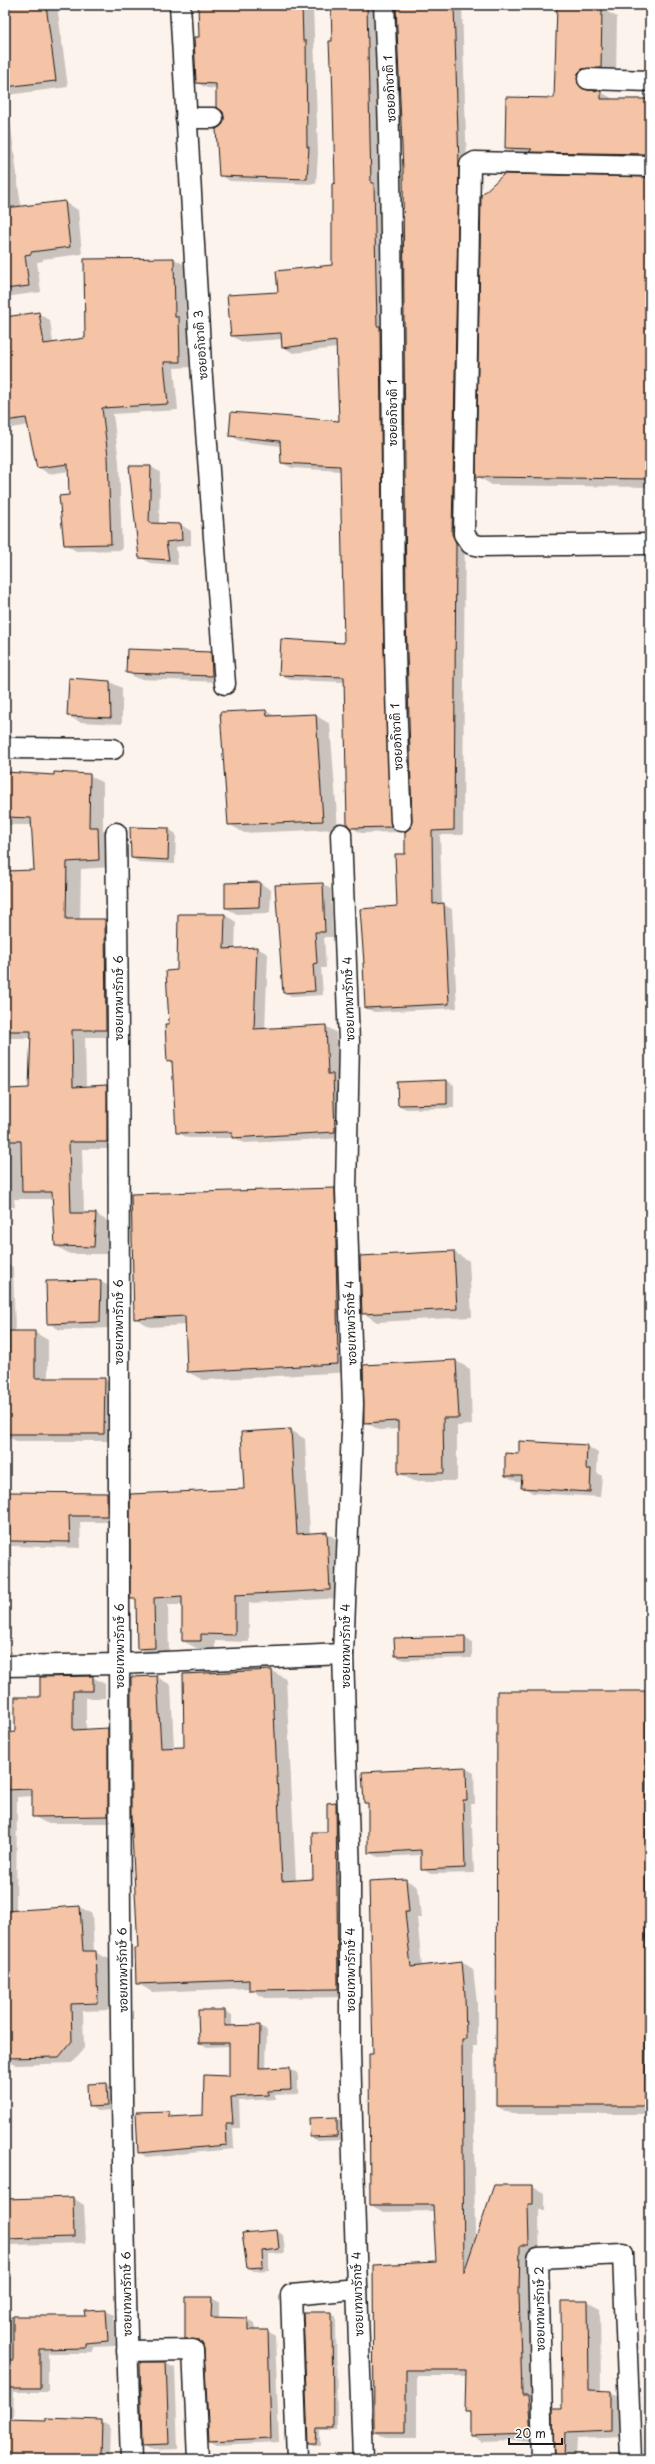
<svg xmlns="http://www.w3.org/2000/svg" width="655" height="2464" font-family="'Playpen Sans','Playpen Sans Thai',sans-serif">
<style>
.shadow{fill:#0003}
.building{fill:#f5c3a5;stroke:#1c1c1c}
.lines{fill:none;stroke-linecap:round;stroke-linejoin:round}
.street-casing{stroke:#1c1c1c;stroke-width:23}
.street{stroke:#fff;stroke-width:20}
.labels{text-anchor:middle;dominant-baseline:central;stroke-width:4;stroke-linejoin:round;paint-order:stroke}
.street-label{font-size:12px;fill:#1c1c1c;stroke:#fff}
</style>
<rect width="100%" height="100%" fill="#fdf3ed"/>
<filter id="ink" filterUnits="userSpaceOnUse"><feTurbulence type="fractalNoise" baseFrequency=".025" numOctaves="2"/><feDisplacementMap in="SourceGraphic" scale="8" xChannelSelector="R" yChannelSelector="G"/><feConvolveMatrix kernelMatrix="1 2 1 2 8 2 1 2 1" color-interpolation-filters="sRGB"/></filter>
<g filter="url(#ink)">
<g class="shadow">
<polygon points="5,5 57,5 68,87 7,95 21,207 65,202 78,210 82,254 43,259 43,261 37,262 41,292 5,297"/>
<polygon points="199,5 313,5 318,154 316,184 230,181 220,175 225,118 217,89 207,88 197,83 200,38"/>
<polygon points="332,5 376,5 393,623 401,832 361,833 351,827 345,682 290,680 280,675 345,644 341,471 292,468 282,463 281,446 240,441 230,435 340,422 337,348 293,353 283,347 283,339 242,342 232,336 279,293 333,266 336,184 333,65 331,64 333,42"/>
<polygon points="396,5 462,5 467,170 463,835 440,835 442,904 452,909 457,1008 374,1012 366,1008 399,907 413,821 404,170"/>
<polygon points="558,8 602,9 617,17 616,76 591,88 593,91 601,92 615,100 650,100 650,162 520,156 506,148 555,99"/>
<polygon points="650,178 650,487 492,485 477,476"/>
<polygon points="174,259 185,265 186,322 190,325 191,367 174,368 178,410 113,414 119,462 122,550 76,551 65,544 70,495 69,471 49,474 38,467 29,425 5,429 5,318 39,314 50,320 53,343 86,339 85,260"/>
<polygon points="151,467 160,472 159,524 181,525 191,531 191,545 176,547 178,565 150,563 140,557"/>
<polygon points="211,653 222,660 223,682 139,679 127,673"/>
<polygon points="70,679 110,682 122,688 122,724 80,722 68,716"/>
<polygon points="266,711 275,716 315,715 330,724 338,829 244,833 229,824"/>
<polygon points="89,775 103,783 103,831 111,836 112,867 81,869 80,920 105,920 119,928 119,1037 85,1037 86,1087 107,1086 120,1094 120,1149 82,1149 84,1214 96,1214 109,1222 107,1254 70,1254 56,1246 53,1199 14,1199 15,1207 5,1208 5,1148 9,1089 30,1089 31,1038 5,1038 5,920 8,920 35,871 32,825 5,825 5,776"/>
<polygon points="169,829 176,834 175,864 139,862 132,858"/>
<polygon points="260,883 271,890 270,913 237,914 226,908"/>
<polygon points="322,884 331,889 333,937 324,937 326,968 321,968 323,995 293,997 284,992"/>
<polygon points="645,895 650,896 650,925 645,922"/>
<polygon points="225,915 236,922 235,949 257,948 268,954 265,1030 325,1026 336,1032 339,1079 346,1138 244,1143 235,1138 188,1138 177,1132 174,1064 168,1061 170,1025 178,971"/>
<polygon points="447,1081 454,1085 454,1108 406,1109 398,1105"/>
<polygon points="334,1189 349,1198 352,1372 203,1380 188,1372 186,1325 150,1327 135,1318"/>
<polygon points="454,1252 469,1261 472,1317 377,1322 363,1313 361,1257"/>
<polygon points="5,1263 13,1267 15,1332 34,1332 48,1340 48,1379 104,1379 117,1387 117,1441 16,1441 5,1435"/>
<polygon points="100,1281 112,1288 111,1328 60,1330 48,1323"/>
<polygon points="456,1361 470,1369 472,1425 457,1426 457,1481 413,1481 399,1473 399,1429 379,1430 365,1422"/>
<polygon points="291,1430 305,1439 310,1534 327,1533 341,1542 344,1598 249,1603 249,1642 215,1641 215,1649 198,1649 183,1641 183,1605 168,1605 169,1656 152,1656 138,1648 137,1602 132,1598 245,1490"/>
<polygon points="587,1446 598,1453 597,1473 602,1476 600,1497 533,1493 522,1487 522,1482 517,1482 506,1476 520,1455"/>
<polygon points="10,1493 107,1494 118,1501 118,1522 80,1522 81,1548 11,1546 12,1567 5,1567 5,1504 10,1504"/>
<polygon points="5,1620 8,1622 8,1659 5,1659"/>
<polygon points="465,1637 472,1642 472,1658 403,1660 396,1656"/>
<polygon points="272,1671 286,1679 296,1881 314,1880 336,1803 350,1812 353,1997 264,1998 250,1988 152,1992 137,1983 157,1677 171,1685 174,1748 185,1748"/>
<polygon points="92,1677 105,1684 105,1698 86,1698 86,1730 107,1729 120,1736 120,1823 46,1823 33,1816 33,1796 17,1797 16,1911 80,1907 92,1914 94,1952 109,1959 110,2010 83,2011 84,2048 72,2063 16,2065 5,2058 5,1734 16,1733 41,1698"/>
<polygon points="498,1692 646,1692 650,1694 650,2114 511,2114 496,2106"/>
<polygon points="465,1768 474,1773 475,1804 471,1804 474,1873 431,1874 422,1869 422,1855 378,1857 369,1852 369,1804 365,1802"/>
<polygon points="406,1880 418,1887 421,1918 417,1918 422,1967 462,1962 473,1969 477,2003 477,2046 473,2046 475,2242 533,2186 545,2193 545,2210 539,2210 542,2440 482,2442 471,2435 471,2413 466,2410 466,2376 417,2376 417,2438 386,2438 375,2432 437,2263 434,2211 383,2212 371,2205 374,2055 370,1882"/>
<polygon points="225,2011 232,2015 232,2027 260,2026 267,2031 266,2069 290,2068 298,2073 298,2094 275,2095 275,2099 239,2101 240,2128 233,2128 234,2149 146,2157 139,2152 169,2112 176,2118 204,2116 230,2077 230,2046 207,2047 200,2043"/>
<polygon points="107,2084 114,2089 115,2110 97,2111 89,2106"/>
<polygon points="337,2118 344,2123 345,2140 318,2141 311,2137"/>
<polygon points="73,2198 84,2205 86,2243 11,2245 5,2241 5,2200"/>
<polygon points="277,2231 283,2235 285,2253 269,2254 269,2270 254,2271 248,2267"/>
<polygon points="211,2298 219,2302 219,2318 248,2319 255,2323 256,2331 268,2331 275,2336 279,2442 217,2445 210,2441 205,2349 202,2343 186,2338"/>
<polygon points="587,2302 600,2309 601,2392 611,2392 623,2399 623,2437 577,2439 576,2459 554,2459 554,2410 563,2410"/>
<polygon points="106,2311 114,2315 116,2346 93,2347 93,2353 48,2353 48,2392 14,2392 13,2421 101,2421 110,2425 109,2459 5,2459 5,2312 10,2317 87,2317"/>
<polygon points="332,2313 336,2316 337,2431 320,2431 320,2445 313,2445 309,2443"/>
<polygon points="165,2363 175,2368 178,2449 153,2450 143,2444"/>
</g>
<g class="building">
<polygon points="5,5 46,5 56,81 5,87"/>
<polygon points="198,5 302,5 303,41 306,41 307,147 309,147 307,179 219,176 216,129 223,124 224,118 223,112 216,107 216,84 196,83 194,37 199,37"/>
<polygon points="331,5 367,5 371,183 374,183 377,326 380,326 383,617 391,827 350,828 347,824 344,677 279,675 281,639 344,643 340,466 281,463 280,441 229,436 231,412 339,421 336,341 282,348 281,333 231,336 227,295 278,292 276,271 332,265 332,184 335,183 332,64 330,64 329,41 332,41"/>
<polygon points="396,5 454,5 459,165 452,534 456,543 454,830 432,831 433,904 444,903 449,1004 365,1008 363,963 364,963 360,909 397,906 395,854 405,854 405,832 411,827 412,821 406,617 403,170"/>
<polygon points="557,7 602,8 601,68 582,69 578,73 578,84 587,90 601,91 601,99 650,99 650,154 529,152 532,149 505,148 506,97 554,98"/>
<polygon points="504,174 650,177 650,479 476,477 481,195"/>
<polygon points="65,201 70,247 31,252 31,254 25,255 29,286 5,289 5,208"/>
<polygon points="174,258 175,317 179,317 180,362 164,362 168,404 102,408 108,456 111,544 64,545 59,496 69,495 68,464 37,468 26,418 5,421 5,317 39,312 44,344 85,338 84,259"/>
<polygon points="129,466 151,466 149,523 181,524 182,540 166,542 169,560 139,558"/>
<polygon points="127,649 211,652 212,676 126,673"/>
<polygon points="69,678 110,681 111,718 67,716"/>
<polygon points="266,710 267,716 316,714 323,821 228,825 220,712"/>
<polygon points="6,772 54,775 54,772 90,774 89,827 98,827 99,860 67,862 66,919 105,919 106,1030 72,1030 73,1087 107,1085 107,1142 69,1142 71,1213 96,1213 94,1247 55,1246 52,1192 22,1192 21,1141 6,1141 8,1089 29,1088 31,1031 5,1031 7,871 34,870 31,818 6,817"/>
<polygon points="130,827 169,828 168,860 131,858"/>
<polygon points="260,882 259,907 225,908 225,883"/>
<polygon points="323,883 325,932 315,932 317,963 313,964 315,991 283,993 275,885"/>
<polygon points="178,914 225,914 224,949 257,947 254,1029 326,1025 328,1074 333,1074 335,1132 232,1138 232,1132 176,1133 172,1061 167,1062 165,1024 169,1024 166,971 177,970"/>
<polygon points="447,1080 447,1104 398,1105 397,1082"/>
<polygon points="335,1188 338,1364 187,1372 185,1316 134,1319 131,1194"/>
<polygon points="454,1251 457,1309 362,1314 360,1256"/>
<polygon points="101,1280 100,1322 47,1324 46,1281"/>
<polygon points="9,1331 35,1331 35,1378 105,1378 104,1434 5,1434 5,1378 9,1378"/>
<polygon points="456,1360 459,1418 443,1418 444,1473 398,1474 398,1421 364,1423 363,1365"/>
<polygon points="291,1429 297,1534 327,1532 330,1590 235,1595 235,1635 201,1634 201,1641 182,1641 182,1596 154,1598 155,1648 137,1649 136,1599 130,1599 130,1494 244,1489 241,1432"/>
<polygon points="519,1441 587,1445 586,1469 591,1469 590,1492 521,1488 522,1476 505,1476 505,1453 519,1454"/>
<polygon points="9,1492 107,1493 107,1516 69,1516 70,1542 10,1541"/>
<polygon points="465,1636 465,1654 395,1656 394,1638"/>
<polygon points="272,1670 282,1881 313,1879 312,1832 327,1832 327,1803 336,1802 338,1989 249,1990 249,1980 136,1984 135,1948 138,1948 131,1816 131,1677 157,1676 161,1748 184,1747 183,1674"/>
<polygon points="93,1676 93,1691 73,1691 73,1730 108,1728 108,1816 32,1817 32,1789 5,1790 5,1733 15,1732 15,1697 40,1697 40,1677"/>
<polygon points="497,1691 646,1691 645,2106 496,2106"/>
<polygon points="466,1767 467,1800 463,1800 465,1868 421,1870 421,1850 368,1853 368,1803 364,1803 362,1772"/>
<polygon points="406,1879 409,1912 405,1912 411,1967 462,1961 465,1995 466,2039 462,2039 464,2272 494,2185 533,2185 533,2204 528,2204 529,2245 520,2245 519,2293 522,2395 528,2395 531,2434 470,2436 470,2411 465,2411 466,2370 406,2370 406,2432 374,2432 373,2265 436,2262 433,2205 370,2205 369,2054 373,2054 369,1881"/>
<polygon points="80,1906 83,1951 96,1951 98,2003 71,2004 72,2041 59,2057 5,2058 5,1911"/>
<polygon points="198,2010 225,2010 225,2026 260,2025 259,2068 290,2067 291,2090 268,2091 268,2095 231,2097 233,2124 226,2124 227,2145 138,2153 136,2112 169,2111 169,2117 203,2115 204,2075 229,2076 229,2043 199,2043"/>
<polygon points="107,2083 108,2106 88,2107 87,2084"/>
<polygon points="337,2117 337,2136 310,2137 309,2118"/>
<polygon points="73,2197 74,2237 5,2239 5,2199"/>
<polygon points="277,2230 279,2249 262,2251 263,2267 247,2268 242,2233"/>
<polygon points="185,2297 212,2297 211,2317 248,2318 248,2330 268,2330 271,2438 209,2441 204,2349 199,2340 185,2339"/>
<polygon points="561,2301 588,2301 589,2390 611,2391 611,2431 565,2433 564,2459 554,2459 553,2409 562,2409"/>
<polygon points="106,2310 108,2341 85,2343 85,2348 40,2349 40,2388 5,2388 5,2360 13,2360 13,2316 86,2316 85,2311"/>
<polygon points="303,2312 332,2312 333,2429 317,2429 316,2443 308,2443"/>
<polygon points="140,2362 166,2362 169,2444 142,2445"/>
<polygon points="46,2418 102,2420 101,2456 5,2457 5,2420 46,2421"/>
</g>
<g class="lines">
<g class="street-casing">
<g id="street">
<polyline points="180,5 201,364 225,684"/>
<path d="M384,5C398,277 387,549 401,821"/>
<polyline points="588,79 650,81"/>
<polyline points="186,118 213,118"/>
<polyline points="650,166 475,162 470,165 464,534 471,544 481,546 650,544"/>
<polyline points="5,748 113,749"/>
<path d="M116,833C124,1375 111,1917 131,2459"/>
<polyline points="341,834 349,1042 346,1190 353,1404 343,1654 350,1876 350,2050 355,2228 363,2459"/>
<polyline points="5,1666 119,1664 343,1654"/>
<polyline points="127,2351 193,2350 198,2459"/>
<polyline points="297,2459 291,2295 357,2289"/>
<polyline points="543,2459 538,2258 623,2254 631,2459"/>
</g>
</g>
<use href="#street" class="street"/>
</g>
</g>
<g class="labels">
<g class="street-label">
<text transform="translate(389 89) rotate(-93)">ซอยอภิชาติ 1</text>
<text transform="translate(200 345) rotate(-94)">ซอยอภิชาติ 3</text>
<text transform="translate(392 413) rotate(-90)">ซอยอภิชาติ 1</text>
<text transform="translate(396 737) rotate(-93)">ซอยอภิชาติ 1</text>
<text transform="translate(118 998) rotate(-90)">ซอยเทพารักษ์ 6</text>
<text transform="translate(348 999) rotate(-92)">ซอยเทพารักษ์ 4</text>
<text transform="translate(118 1322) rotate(-90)">ซอยเทพารักษ์ 6</text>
<text transform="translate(350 1323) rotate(-92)">ซอยเทพารักษ์ 4</text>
<text transform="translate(119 1646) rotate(-90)">ซอยเทพารักษ์ 6</text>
<text transform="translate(345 1646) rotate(-90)">ซอยเทพารักษ์ 4</text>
<text transform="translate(122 1970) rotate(-91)">ซอยเทพารักษ์ 6</text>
<text transform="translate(350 1970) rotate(-90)">ซอยเทพารักษ์ 4</text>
<text transform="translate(126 2294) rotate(-91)">ซอยเทพารักษ์ 6</text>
<text transform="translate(357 2294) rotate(-92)">ซอยเทพารักษ์ 4</text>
<text transform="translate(539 2309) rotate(-91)">ซอยเทพารักษ์ 2</text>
</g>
</g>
<rect width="655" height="2464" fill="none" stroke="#fff" stroke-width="20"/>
<rect x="10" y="10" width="635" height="2444" fill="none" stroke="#1c1c1c" stroke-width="1.5" filter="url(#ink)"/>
<path d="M509 2438v6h53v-6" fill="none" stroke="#1c1c1c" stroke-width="2"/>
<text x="515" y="2438" font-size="12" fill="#1c1c1c" stroke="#ffffff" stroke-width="3" paint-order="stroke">20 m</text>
</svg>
